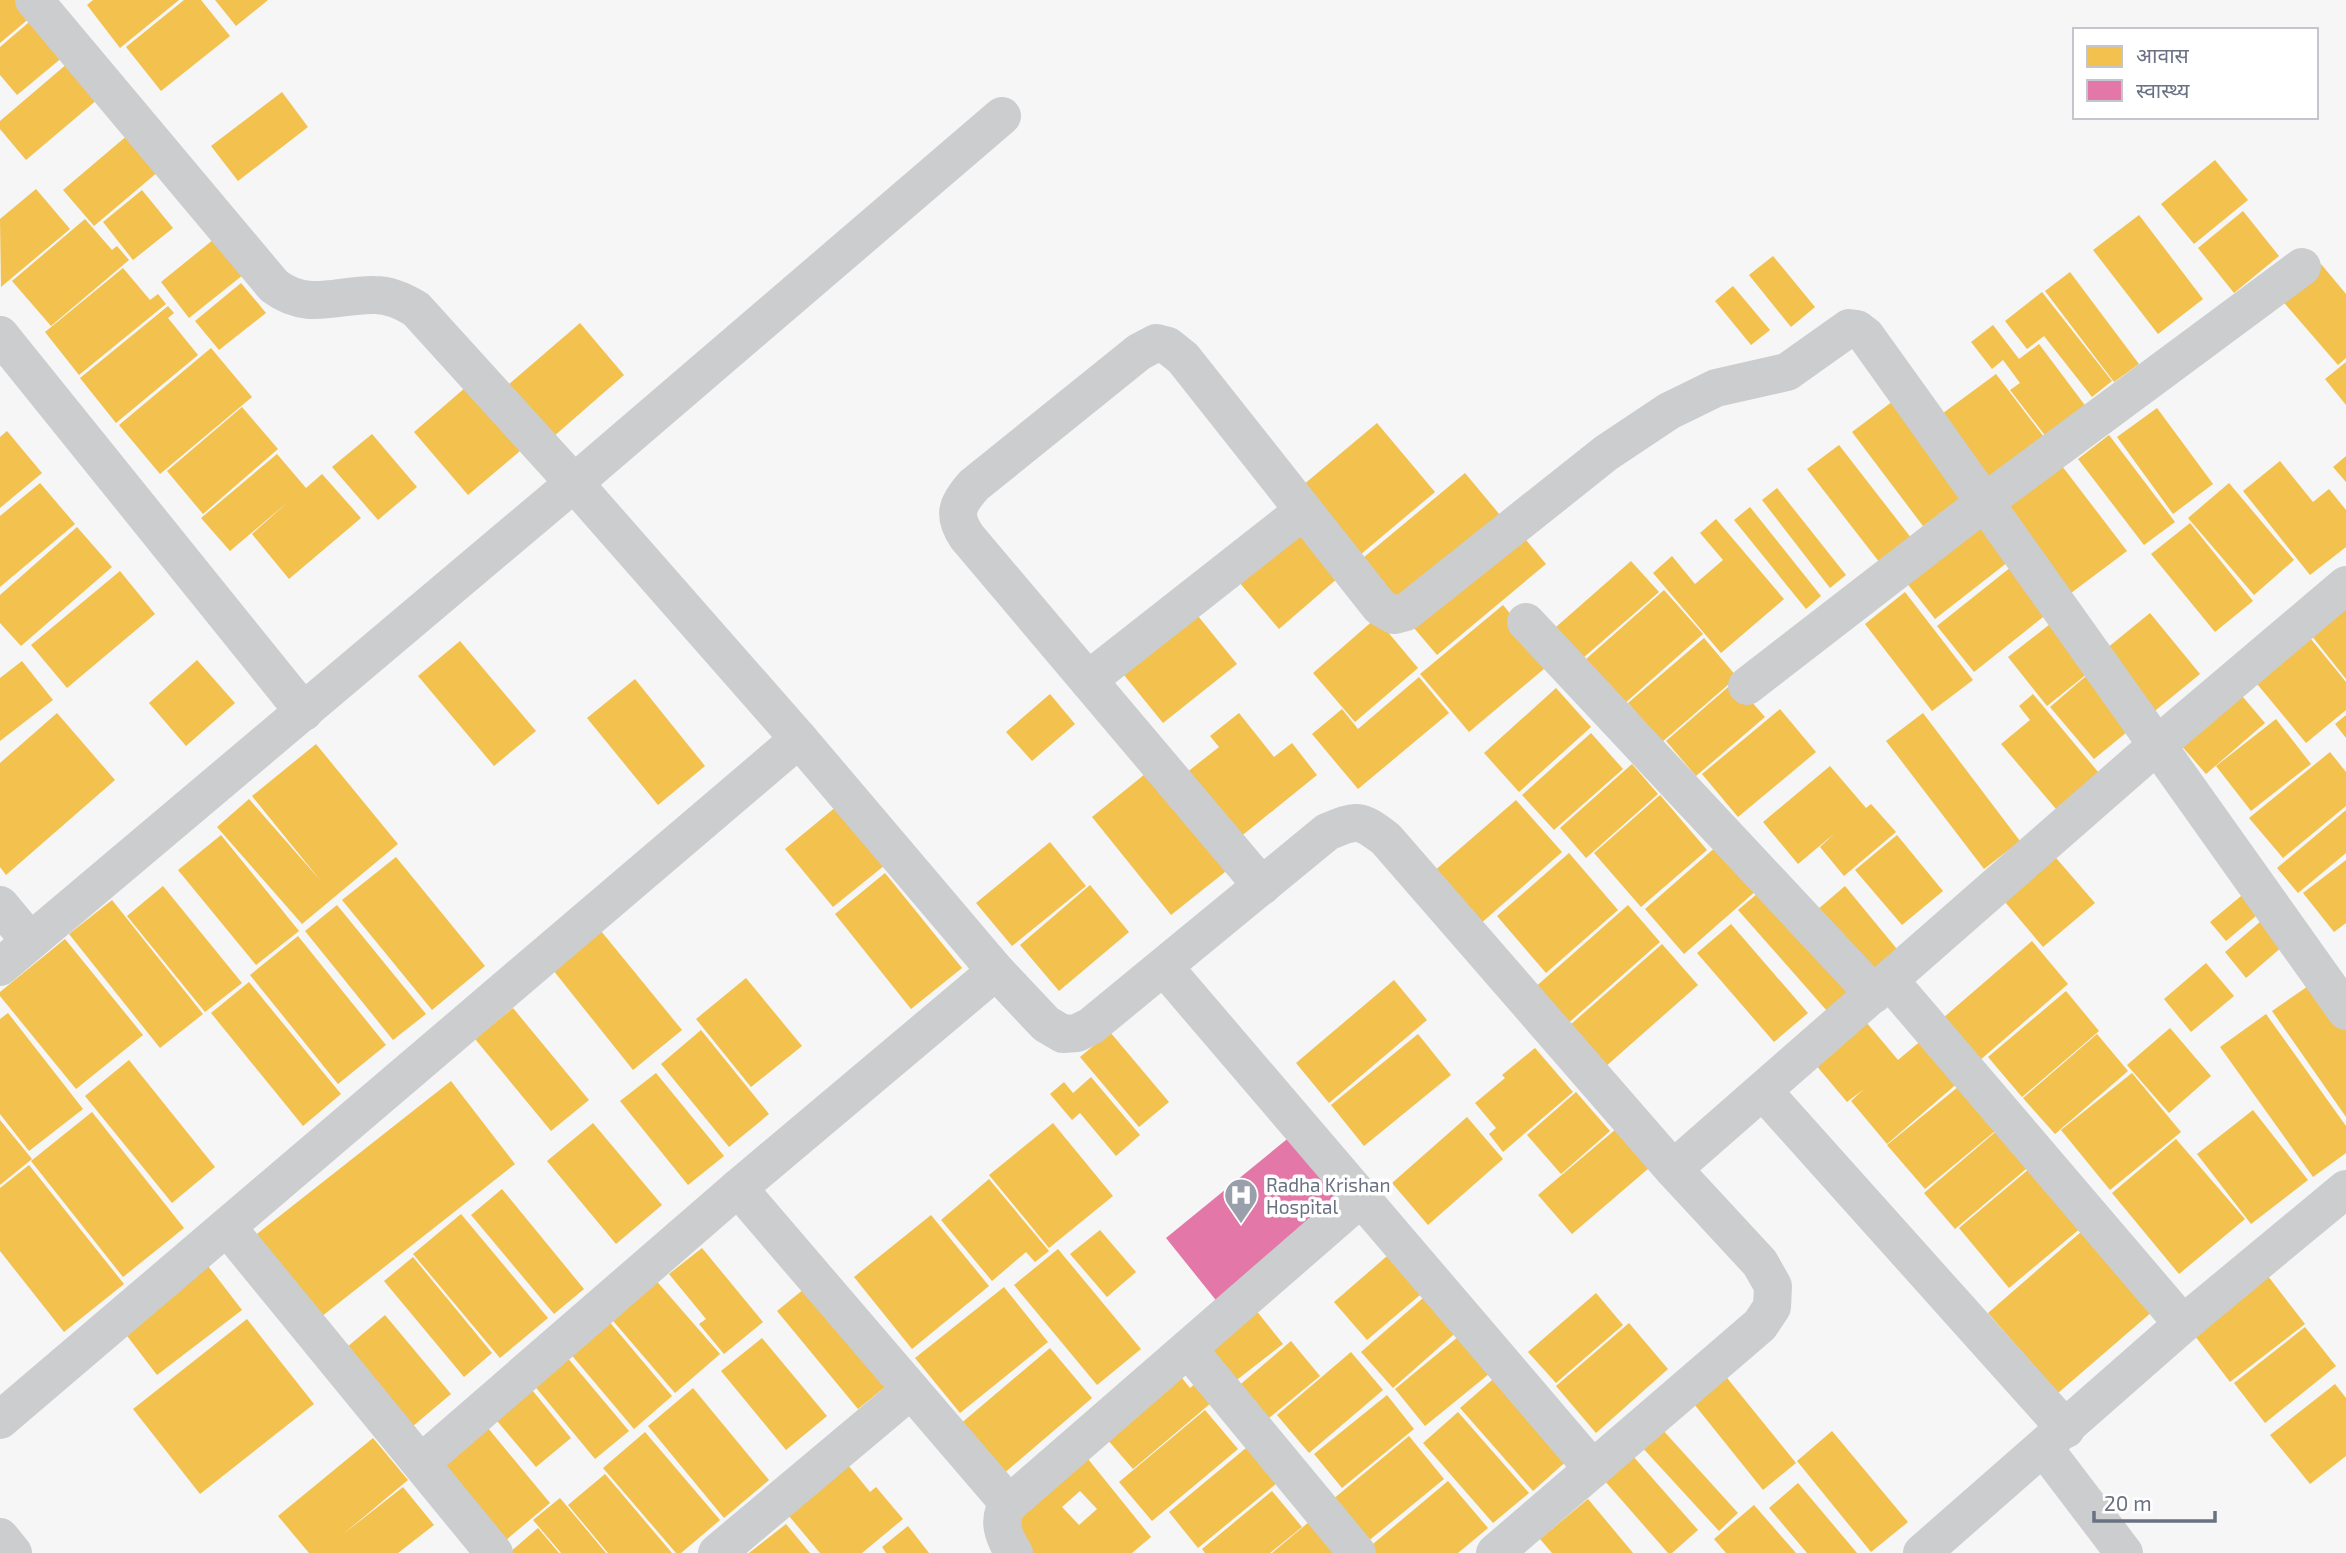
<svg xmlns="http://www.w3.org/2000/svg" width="2346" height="1553" font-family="'Exo 2','Noto Sans Devanagari',sans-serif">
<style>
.homes{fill:#f2c14e;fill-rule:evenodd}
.health{fill:#e377a8}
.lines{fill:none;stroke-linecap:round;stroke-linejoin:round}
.minor{stroke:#cccdcf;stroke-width:38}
.labels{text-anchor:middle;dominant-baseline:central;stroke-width:7;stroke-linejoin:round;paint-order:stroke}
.poi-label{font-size:19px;fill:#697183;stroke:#fff;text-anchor:start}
</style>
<rect width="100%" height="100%" fill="#f6f6f6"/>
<g class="homes">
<polygon points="0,0 51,0 0,43"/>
<polygon points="93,0 179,0 120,48 87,5"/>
<polygon points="184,0 201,0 230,36 161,91 126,47"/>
<polygon points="215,0 268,0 236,26"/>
<polygon points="49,5 81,42 17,95 0,75 0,47"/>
<polygon points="68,63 98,99 26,160 0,129 0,121"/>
<polygon points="282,92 308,127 238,181 211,146"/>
<polygon points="129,134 159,171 94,226 63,190"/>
<polygon points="2215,160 2248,200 2194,244 2161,204"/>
<polygon points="36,189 70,229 1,287 0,219"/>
<polygon points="142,190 173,228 133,260 103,222"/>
<polygon points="2243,211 2279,256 2234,293 2198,248"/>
<polygon points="2139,215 2203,299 2158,334 2093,250"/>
<polygon points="85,219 112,250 117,246 129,260 51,326 12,281"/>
<polygon points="224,231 253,267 189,318 161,282"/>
<polygon points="1773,256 1815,307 1791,327 1749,275"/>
<polygon points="2321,264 2346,294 2346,358 2338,365 2280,298"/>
<polygon points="123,268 150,300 158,294 166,304 79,375 45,332"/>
<polygon points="2070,272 2139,364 2114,382 2045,291"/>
<polygon points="241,283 266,313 219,350 195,321"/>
<polygon points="1733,286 1770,330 1751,345 1715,301"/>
<polygon points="2042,292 2112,381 2092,397 2044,336 2027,349 2005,321"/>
<polygon points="168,306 174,313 168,318 198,355 116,423 80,378"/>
<polygon points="580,323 624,375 553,437 508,385"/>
<polygon points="1993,325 2019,359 2039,344 2087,408 2047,438 2010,390 2020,383 2003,360 1992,369 1971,342"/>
<polygon points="211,348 252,397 160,474 119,425"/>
<polygon points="2346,362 2346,405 2325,379"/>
<polygon points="1996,374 2044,437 1984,483 1935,419"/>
<polygon points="466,387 520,451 468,495 414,432"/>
<polygon points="1901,395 1973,489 1923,526 1852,432"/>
<polygon points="242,407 278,449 203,514 167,471"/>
<polygon points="2157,408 2213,484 2173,514 2117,437"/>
<polygon points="1377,423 1435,492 1354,560 1296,491"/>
<polygon points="7,431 42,473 0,508 0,437"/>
<polygon points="372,434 417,487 378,520 332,467"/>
<polygon points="2109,435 2175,522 2144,545 2078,459"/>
<polygon points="1839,445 1912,539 1880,563 1807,469"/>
<polygon points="277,454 306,488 322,474 361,518 289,579 252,534 289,501 230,551 201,518"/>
<polygon points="2346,456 2346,482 2333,467"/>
<polygon points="2280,461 2313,502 2329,489 2346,510 2346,547 2310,575 2243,491"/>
<polygon points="2062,466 2127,551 2067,596 2002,512"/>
<polygon points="1465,473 1505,521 1397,611 1357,563"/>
<polygon points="40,483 75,524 0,587 0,516"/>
<polygon points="2229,483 2294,560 2254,595 2188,518"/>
<polygon points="1777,488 1846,575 1830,588 1762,500"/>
<polygon points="1750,507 1821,596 1806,609 1734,520"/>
<polygon points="1978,512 2013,558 1935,619 1899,573"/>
<polygon points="1301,517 1346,571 1279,629 1233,575"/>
<polygon points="1716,519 1784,599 1721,653 1653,573 1672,556 1695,584 1723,560 1700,533"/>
<polygon points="1511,522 1546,564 1437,655 1402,614"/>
<polygon points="2190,523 2253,601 2215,632 2151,554"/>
<polygon points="77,527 112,567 21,646 0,623 0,595"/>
<polygon points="1631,561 1659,592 1583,658 1556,627"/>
<polygon points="2016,563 2053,609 1974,672 1937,626"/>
<polygon points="120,571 155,614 67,688 31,645"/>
<polygon points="1664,590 1703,634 1624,704 1585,660"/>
<polygon points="1905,592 1973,680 1932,711 1865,624"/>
<polygon points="2346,597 2346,679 2307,630"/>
<polygon points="1503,605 1551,663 1469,732 1420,674"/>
<polygon points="2150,613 2200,674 2151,714 2101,653"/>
<polygon points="1198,616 1237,664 1163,723 1124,675"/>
<polygon points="2059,617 2098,665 2047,706 2008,657"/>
<polygon points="1376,618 1418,668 1355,722 1313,673"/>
<polygon points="2302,628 2346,682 2346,710 2306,743 2248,673"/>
<polygon points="1704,638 1737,677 1662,742 1628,703"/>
<polygon points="460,641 536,731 494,766 418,676"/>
<polygon points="197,660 235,703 186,746 149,703"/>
<polygon points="22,661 53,700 0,741 0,678"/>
<polygon points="2093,670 2138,723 2094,759 2050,707"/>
<polygon points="1419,677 1449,713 1358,789 1312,734 1342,709 1358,729"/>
<polygon points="635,679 705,766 658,805 587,718"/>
<polygon points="1734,682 1765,717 1696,776 1666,741"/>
<polygon points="2232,684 2265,723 2206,774 2173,736"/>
<polygon points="1556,688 1591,727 1519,792 1484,753"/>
<polygon points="1050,694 1075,724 1032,761 1006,732"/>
<polygon points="2033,694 2099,773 2056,809 2001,744 2030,720 2019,706"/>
<polygon points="1780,709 1816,752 1738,817 1702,774"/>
<polygon points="57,713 115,780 6,875 0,867 0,763"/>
<polygon points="1239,713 1274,757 1292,743 1317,775 1239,838 1186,773 1219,747 1210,736"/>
<polygon points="1923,713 2020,841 1984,869 1886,741"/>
<polygon points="2346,715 2346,738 2335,724"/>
<polygon points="2276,719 2311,764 2251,811 2216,766"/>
<polygon points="1591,733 1623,769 1554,830 1522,795"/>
<polygon points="316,744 398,844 302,924 217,827 249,799 320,880 252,796"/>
<polygon points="2330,752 2346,772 2346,806 2283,858 2249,818"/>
<polygon points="1632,764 1658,794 1586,858 1560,828"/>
<polygon points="1830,766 1866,808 1871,804 1896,832 1844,876 1820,847 1835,833 1798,864 1763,822"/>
<polygon points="1150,770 1230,868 1171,915 1092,817"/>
<polygon points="1660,795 1707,850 1641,907 1594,853"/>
<polygon points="1516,800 1562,852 1479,925 1433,872"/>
<polygon points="837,806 885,865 833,907 785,849"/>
<polygon points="2346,810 2346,853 2298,893 2277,868"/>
<polygon points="221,835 299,931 256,965 178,870"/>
<polygon points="1897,835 1943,891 1902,925 1855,870"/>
<polygon points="1726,838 1765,883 1684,954 1645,909"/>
<polygon points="1050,842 1086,886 1012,946 976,903"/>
<polygon points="2050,851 2095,903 2043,947 1999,895"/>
<polygon points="1569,853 1618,910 1546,973 1497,916"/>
<polygon points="396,857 485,966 432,1010 342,900"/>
<polygon points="2346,860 2346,923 2334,932 2303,893"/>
<polygon points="885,873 962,968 911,1009 835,914"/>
<polygon points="1772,881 1861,983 1828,1012 1738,910"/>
<polygon points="2259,881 2275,900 2226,941 2210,922"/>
<polygon points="1090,885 1129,932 1059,991 1020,945"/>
<polygon points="163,886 242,983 205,1012 127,916"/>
<polygon points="1845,886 1901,954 1866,982 1810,916"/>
<polygon points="112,900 203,1014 160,1048 69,934"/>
<polygon points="337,905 426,1014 393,1040 305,931"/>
<polygon points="1628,905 1660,942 1565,1026 1532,990"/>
<polygon points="2268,915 2290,940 2246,978 2225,952"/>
<polygon points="1731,924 1808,1013 1774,1042 1697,953"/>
<polygon points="601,931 682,1030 633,1070 553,970"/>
<polygon points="298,936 386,1045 338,1084 250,975"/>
<polygon points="65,939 143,1035 76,1089 0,996 0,992"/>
<polygon points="2032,941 2068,984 1979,1061 1943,1018"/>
<polygon points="1662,944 1698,985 1605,1067 1569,1026"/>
<polygon points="2206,963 2234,996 2191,1032 2164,999"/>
<polygon points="746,978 802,1046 751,1087 696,1019"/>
<polygon points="1394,980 1427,1020 1329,1103 1296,1063"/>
<polygon points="249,982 341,1094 303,1126 211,1013"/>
<polygon points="2314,982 2346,1029 2346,1117 2272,1011"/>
<polygon points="2066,991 2099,1031 2022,1097 1988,1057"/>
<polygon points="513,1008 589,1100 551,1131 475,1039"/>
<polygon points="8,1013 83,1109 29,1151 0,1114 0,1019"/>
<polygon points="2266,1014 2346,1126 2346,1153 2313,1177 2220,1047"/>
<polygon points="1866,1022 1898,1060 1923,1039 1960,1081 1887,1144 1851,1101 1864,1089 1847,1102 1815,1064"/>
<polygon points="2170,1028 2211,1076 2169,1113 2127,1065"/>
<polygon points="701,1030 769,1114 729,1147 661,1064"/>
<polygon points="1110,1032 1169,1102 1139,1127 1080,1057"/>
<polygon points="1418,1034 1451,1075 1364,1146 1331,1105"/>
<polygon points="2097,1034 2128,1071 2055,1134 2023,1098"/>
<polygon points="1535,1048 1573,1092 1503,1152 1489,1134 1496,1128 1475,1103 1505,1078 1502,1075"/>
<polygon points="129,1060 215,1167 172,1203 85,1096"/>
<polygon points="656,1073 724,1156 688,1185 620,1101"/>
<polygon points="2132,1073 2181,1132 2110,1190 2061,1130"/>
<polygon points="1091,1077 1140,1135 1116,1156 1080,1113 1072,1120 1050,1094 1064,1082 1073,1093"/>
<polygon points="1969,1078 2006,1122 1925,1189 1887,1145"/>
<polygon points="451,1081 515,1164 312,1324 248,1241"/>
<polygon points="1576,1092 1610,1131 1561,1174 1527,1135"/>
<polygon points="2253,1110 2308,1180 2251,1224 2197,1154"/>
<polygon points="92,1112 184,1228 123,1277 31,1161"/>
<polygon points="1467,1117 1503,1159 1428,1225 1392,1183"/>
<polygon points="0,1120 32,1159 0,1185"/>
<polygon points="2007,1122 2038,1159 1955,1229 1924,1193"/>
<polygon points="593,1123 662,1205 616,1244 547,1161"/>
<polygon points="1053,1123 1113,1196 1049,1248 989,1175"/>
<polygon points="1616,1129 1649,1168 1572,1234 1538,1195"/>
<polygon points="2176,1139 2245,1219 2179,1274 2112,1193"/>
<polygon points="2049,1152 2100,1212 2009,1288 1959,1228"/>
<polygon points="29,1165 124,1284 64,1332 0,1251 0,1188"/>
<polygon points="989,1179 1049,1251 1035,1262 1026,1252 992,1281 941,1220"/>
<polygon points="502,1189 584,1289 554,1314 471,1215"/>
<polygon points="2105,1211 2175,1292 2058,1393 1988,1313"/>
<polygon points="461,1214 548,1318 500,1358 413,1254"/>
<polygon points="931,1215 989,1286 912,1349 854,1277"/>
<polygon points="1100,1230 1136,1272 1107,1297 1070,1254"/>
<polygon points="702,1248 763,1322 724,1354 699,1324 706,1319 669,1274"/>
<polygon points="1058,1249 1141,1349 1097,1385 1014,1285"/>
<polygon points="1394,1250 1427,1289 1367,1340 1334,1302"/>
<polygon points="413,1257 492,1353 464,1377 384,1281"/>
<polygon points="205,1262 242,1310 157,1375 121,1328"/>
<polygon points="2264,1271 2305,1324 2230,1382 2189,1328"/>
<polygon points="653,1277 720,1354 675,1393 608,1315"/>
<polygon points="815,1280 896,1378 858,1409 777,1311"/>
<polygon points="1004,1287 1048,1342 960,1413 915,1358"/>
<polygon points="1430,1292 1461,1328 1393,1388 1361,1352"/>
<polygon points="1596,1293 1623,1325 1556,1383 1528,1352"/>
<polygon points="1251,1304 1283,1344 1229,1386 1198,1347"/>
<polygon points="385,1315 451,1394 406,1432 340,1353"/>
<polygon points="247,1319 314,1404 200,1494 133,1409"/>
<polygon points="607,1319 672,1396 634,1429 569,1352"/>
<polygon points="1629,1323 1668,1369 1596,1433 1556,1386"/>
<polygon points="2305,1327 2336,1366 2265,1423 2234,1383"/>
<polygon points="1464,1332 1495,1369 1425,1426 1395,1389"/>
<polygon points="762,1338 827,1416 786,1450 721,1371"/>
<polygon points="1291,1341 1320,1376 1263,1423 1235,1389"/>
<polygon points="1050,1348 1092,1398 1002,1475 959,1425"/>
<polygon points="1351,1352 1383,1390 1309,1453 1277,1415"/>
<polygon points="566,1356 629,1431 595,1459 533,1384"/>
<polygon points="1507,1367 1580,1449 1533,1491 1460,1408"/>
<polygon points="1174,1368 1190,1388 1202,1378 1218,1397 1133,1469 1100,1431"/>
<polygon points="1723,1373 1796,1463 1763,1490 1690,1399"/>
<polygon points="2335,1384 2346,1398 2346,1456 2310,1484 2270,1435"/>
<polygon points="528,1385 571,1438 536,1467 492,1415"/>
<polygon points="693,1388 769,1480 724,1518 648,1426"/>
<polygon points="1387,1395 1414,1429 1342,1488 1314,1454"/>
<polygon points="1205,1410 1238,1449 1152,1521 1119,1482"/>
<polygon points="1458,1412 1529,1493 1493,1523 1423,1443"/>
<polygon points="483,1422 550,1503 506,1540 439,1458"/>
<polygon points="1661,1428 1738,1513 1719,1531 1640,1445"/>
<polygon points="1832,1431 1908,1522 1871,1552 1797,1461"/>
<polygon points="645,1432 720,1520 681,1553 676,1553 603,1468"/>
<polygon points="1409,1436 1444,1479 1361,1547 1326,1505"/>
<polygon points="373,1438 408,1480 342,1535 403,1487 434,1525 398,1553 309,1553 278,1516"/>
<polygon points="1252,1443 1282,1479 1198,1548 1169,1512"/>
<polygon points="1632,1455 1698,1530 1672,1553 1668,1553 1604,1480"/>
<path d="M1088,1459L1151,1537L1132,1553H1021L1002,1530ZM1080,1491L1097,1509L1079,1525L1062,1507Z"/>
<polygon points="844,1460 870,1492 876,1487 903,1519 862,1553 820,1553 789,1516"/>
<polygon points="605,1474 672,1553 608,1553 568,1505"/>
<polygon points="1448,1481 1488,1528 1458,1553 1370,1553 1367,1549"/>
<polygon points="1798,1483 1857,1553 1807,1553 1769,1508"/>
<polygon points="1272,1491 1302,1527 1270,1553 1205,1553 1202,1549"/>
<polygon points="560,1498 606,1553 561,1553 533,1520"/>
<polygon points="1588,1499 1633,1553 1552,1553 1540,1539"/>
<polygon points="1754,1505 1796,1553 1726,1553 1714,1539"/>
<polygon points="1316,1516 1346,1553 1272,1553"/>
<polygon points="786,1524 810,1553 749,1553"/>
<polygon points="908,1526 929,1553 886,1553 882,1547"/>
<polygon points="538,1528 559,1553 509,1553"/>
</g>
<polygon class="health" points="1297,1131 1351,1196 1219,1304 1166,1238"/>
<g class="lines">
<g class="minor">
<path d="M34,0L274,286C309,312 336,294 375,295C390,295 403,301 416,309L574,483L799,739L996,971L1046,1024L1063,1034L1077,1033L1091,1026L1327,832C1357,819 1360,819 1386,839L1673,1169L1760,1263L1773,1286L1772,1307L1760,1325L1495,1553"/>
<polyline points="0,335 304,712"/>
<polyline points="1526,622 1874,994"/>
<polyline points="1088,680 1303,511"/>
<polyline points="1747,686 1985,502 2302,267"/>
<path d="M1262,886L967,537C952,515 957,504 974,485L1139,352L1156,343L1168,346L1183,358L1380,607L1394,615L1406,612L1606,453L1669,411L1716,388L1787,372L1849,328L1857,329L1866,336C2027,560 2185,786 2346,1011"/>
<polyline points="0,905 30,941"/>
<polyline points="0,967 574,483 1002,116"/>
<polyline points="1164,967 1593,1469"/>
<polyline points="1890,981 2183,1324"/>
<polyline points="1763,1091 2066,1429"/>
<polyline points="1673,1169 2156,746 2346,585"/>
<polyline points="738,1188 1009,1504"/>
<polyline points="227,1227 494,1553"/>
<polyline points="1188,1349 1357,1553"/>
<polyline points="0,1420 799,739"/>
<polyline points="2044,1448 2124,1553"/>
<polyline points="421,1463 738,1188 996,971"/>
<polyline points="0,1537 13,1553"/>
<polyline points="717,1553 911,1390"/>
<path d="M1014,1553C1004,1538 996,1519 1009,1504L1361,1198"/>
<polyline points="1922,1553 2183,1324 2346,1189"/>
</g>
</g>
<defs>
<g id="hospital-pin" transform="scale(1.75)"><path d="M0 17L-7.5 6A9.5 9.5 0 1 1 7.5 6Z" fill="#9aa0ab" stroke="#fff"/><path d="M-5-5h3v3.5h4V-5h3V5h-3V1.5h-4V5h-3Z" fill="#fff"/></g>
</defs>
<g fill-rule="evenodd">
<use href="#hospital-pin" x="1241" y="1195"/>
</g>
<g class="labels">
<g class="poi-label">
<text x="1266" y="1184">Radha Krishan<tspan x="1266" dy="22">Hospital</tspan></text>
</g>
</g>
<rect x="2073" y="28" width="245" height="91" fill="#ffffff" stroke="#c3c6cd" stroke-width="2"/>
<rect x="2087" y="46" width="35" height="21" fill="#f2c14e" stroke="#c3c6cd" stroke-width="2"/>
<text x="2136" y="63" font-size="21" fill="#697183">आवास</text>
<rect x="2087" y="80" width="35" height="21" fill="#e377a8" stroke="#c3c6cd" stroke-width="2"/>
<text x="2136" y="98" font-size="21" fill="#697183">स्वास्थ्य</text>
<path d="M2094 1511v10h121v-10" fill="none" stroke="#697183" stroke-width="3.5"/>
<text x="2104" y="1511" font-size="21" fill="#697183" stroke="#ffffff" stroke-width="5" paint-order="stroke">20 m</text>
</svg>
